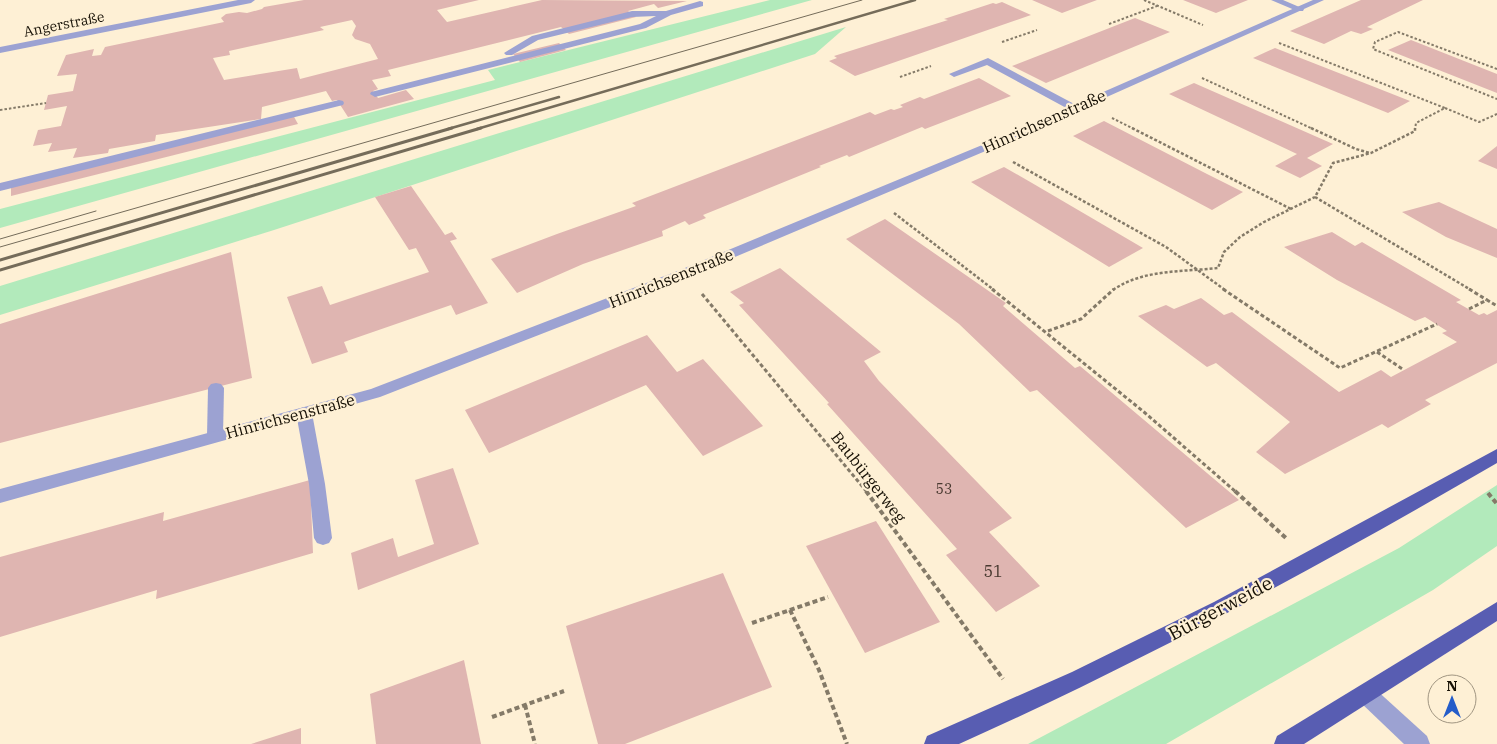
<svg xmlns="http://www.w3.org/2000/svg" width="1497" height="744" font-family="'IBM Plex Serif',serif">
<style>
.green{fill:#b2eabb}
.building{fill:#dfb5b1;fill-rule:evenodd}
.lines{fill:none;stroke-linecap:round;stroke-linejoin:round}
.path-far3{stroke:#847a68;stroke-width:2;stroke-dasharray:2.5 2;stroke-linecap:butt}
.path-far2{stroke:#847a68;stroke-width:2.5;stroke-dasharray:3 2;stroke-linecap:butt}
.path-far1{stroke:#847a68;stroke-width:3;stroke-dasharray:4 2.5;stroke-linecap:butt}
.path{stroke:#847a68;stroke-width:4;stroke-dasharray:5 3;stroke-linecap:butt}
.lane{fill:#9ca2d2;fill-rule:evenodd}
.street{fill:#9ca2d2;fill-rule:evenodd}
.primary{fill:#585db2;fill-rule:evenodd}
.tram{stroke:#756c5a;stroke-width:1}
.rail-far1{stroke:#756c5a;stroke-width:2.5}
.rail{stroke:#756c5a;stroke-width:3}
.labels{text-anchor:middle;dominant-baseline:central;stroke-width:4.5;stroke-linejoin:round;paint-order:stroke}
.far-street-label{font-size:14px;fill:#161005;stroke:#fef0d5}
.number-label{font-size:14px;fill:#483930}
.street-label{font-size:16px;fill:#161005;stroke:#fef0d5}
.near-number-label{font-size:16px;fill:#483930}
.near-street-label{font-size:19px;fill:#161005;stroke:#fef0d5}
</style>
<rect width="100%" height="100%" fill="#fef0d5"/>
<g class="green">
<polygon points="770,0 812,0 0,228 0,209 495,80 488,70"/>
<polygon points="846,27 815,54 274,230 0,315 0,286"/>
<polygon points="1497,485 1497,546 1433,590 1166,744 1028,744 1399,548"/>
</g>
<g class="building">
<path d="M304,0H479L437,10L447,22L542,0L687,1L658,8L654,4L628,11L636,17L569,34L561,27L388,70L391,76L372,80L378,89L373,91L378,98L406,90L414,99L348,117L337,100L332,101L326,91L262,107L261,119L156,135L155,141L109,149L108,153L73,158L77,148L48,152L52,143L33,146L38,130L61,126L67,106L44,110L48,95L73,91L77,74L57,76L66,55L94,49L92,56L101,55L105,47L224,22L221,18L226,14L239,12L247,13L262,9L264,7ZM352,20L356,26L352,35L355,39L370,44L378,59L300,79L297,68L224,80L213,58L230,55L229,51L324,30L320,27Z"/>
<polygon points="1032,0 1097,0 1062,13"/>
<polygon points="1183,0 1248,0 1216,13"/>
<polygon points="1361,0 1423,0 1367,27 1373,29 1361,34 1351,31 1324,44 1290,31"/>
<polygon points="1002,2 1031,15 855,76 829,61 837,58 834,56 948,20 944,19 993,3 996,4"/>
<polygon points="1135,18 1170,32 1046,83 1012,66"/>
<polygon points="1411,40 1497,74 1497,93 1388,50"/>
<polygon points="559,43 566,50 520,62 513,54"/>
<polygon points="1275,48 1372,86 1410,101 1388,113 1253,58"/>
<polygon points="979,78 1011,96 925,129 922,127 849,157 847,155 819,166 821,167 703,215 706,218 689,225 685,221 662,231 663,236 583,264 517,293 491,259 557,234 636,206 632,203 870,112 875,115 891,109 894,110 903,107 900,105 920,97 924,99"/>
<polygon points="1194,83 1333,144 1307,158 1322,166 1300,178 1275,166 1297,154 1169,94"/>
<polygon points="293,115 298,124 11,196 11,187"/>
<polygon points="1104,121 1207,174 1243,192 1212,210 1073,136"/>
<polygon points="1497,146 1497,169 1478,161"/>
<polygon points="1004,167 1032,183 1143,248 1109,267 971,182"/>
<polygon points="411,186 445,235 452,232 457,239 450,241 488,303 456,315 451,305 344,342 348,352 312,364 287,297 322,286 330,305 429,272 416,248 409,250 375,197"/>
<polygon points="1439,202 1497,229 1497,258 1446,237 1402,212"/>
<polygon points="885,219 1006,303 1003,306 1075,368 1080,366 1239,500 1186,528 1037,390 1030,392 959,324 846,239"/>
<polygon points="1332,232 1355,246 1362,242 1461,300 1456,302 1479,315 1484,313 1487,315 1497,310 1497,363 1425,400 1431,404 1388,428 1382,424 1285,474 1256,452 1290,422 1216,363 1207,367 1138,316 1166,305 1174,309 1201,298 1224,315 1232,312 1339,392 1381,370 1391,377 1457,342 1442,333 1447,331 1425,317 1415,321 1337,280 1284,247"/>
<polygon points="231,252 252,378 0,443 0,324"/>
<polygon points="780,268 881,352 864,361 879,381 1012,518 989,532 1040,586 996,612 946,555 957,549 827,404 829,403 739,305 744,303 730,292"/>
<polygon points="647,335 677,372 703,359 763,426 703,456 646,385 489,453 465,410"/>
<polygon points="453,468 479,544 358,590 351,553 393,538 398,557 434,544 415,480"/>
<polygon points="310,480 313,553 156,599 157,590 0,637 0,557 164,512 163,521"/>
<polygon points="876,521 940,622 865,653 806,546"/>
<polygon points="723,573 772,687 625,744 598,744 566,626"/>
<polygon points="464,660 481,744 376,744 370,694"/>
<polygon points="301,728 301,744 251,744"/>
</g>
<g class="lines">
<g class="path-far3">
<polyline points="1144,0 1203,25"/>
<polyline points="1109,24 1157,6"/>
<polyline points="1002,42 1037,30"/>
<polyline points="1279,43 1445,108 1416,123 1415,129"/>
<polyline points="1497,69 1398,32 1375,42 1373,49 1497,99"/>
<polyline points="900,77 931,66"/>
<polyline points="1202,78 1313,129"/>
<polyline points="1445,108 1479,122 1497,114"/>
<polyline points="0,110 46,103"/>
<polyline points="1112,118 1134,129"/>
</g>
<g class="path-far2">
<polyline points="1132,128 1291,209"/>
<polyline points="1311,128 1356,149 1370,153"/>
<polyline points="1013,162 1166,247 1225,290"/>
<polyline points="1315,197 1471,290"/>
<polyline points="894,213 994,290"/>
<path d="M1113,290C1143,269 1183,272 1218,268L1224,252L1240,237L1264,222L1315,197L1333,163L1371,153L1415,131V128"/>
</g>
<g class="path-far1">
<polyline points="992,289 1144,412 1236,492"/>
<polyline points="1223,289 1340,368 1437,324"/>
<polyline points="1469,289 1487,300"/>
<polyline points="702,294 867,492"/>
<polyline points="1469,309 1487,300 1497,306"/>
<polyline points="1048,331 1081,319 1114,289"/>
<polyline points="1377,352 1404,370"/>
</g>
<g class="path">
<polyline points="866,491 1003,679"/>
<polyline points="1235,491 1287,539"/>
<polyline points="1488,493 1497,504"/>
<polyline points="790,610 819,670 847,744"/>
<polyline points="752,623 828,597"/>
<polyline points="525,705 535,744"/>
<polyline points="492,717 564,691"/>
</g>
<g class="lane">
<polygon points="1271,0 1283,0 1304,9 1303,11 1297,11"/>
<polygon points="700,1 703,2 703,6 671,15 646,28 375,97 370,94 371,92 640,24 656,16 632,17 538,40 512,55 506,55 504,53 532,36 632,11 666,11"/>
<polygon points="988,58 1078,106 1079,108 1074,111 1070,110 987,65 954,77 949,74"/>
<polygon points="339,100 343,101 344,103 343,105 0,191 0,183"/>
<polygon points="216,383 221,384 224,388 223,436 221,440 215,442 209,440 207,436 208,388 211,384"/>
<polygon points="304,407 310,409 312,413 325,484 332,538 329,543 323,545 317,543 314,538 309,484 296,413 298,409"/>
<polygon points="1366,684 1373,687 1427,736 1430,744 1404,744 1359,701 1356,694 1359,687"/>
</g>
<g class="street">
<polygon points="238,0 255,0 251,3 0,53 0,47"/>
<polygon points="1313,0 1324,0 995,147 690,276 380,397 0,503 0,489 371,389 680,270 987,143"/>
</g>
<g class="primary">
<path d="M1497,449V463C1322,565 1144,661 959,744H924L927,736L1072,672L1214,602Z"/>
<polygon points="1497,602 1497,621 1304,744 1274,744 1277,736"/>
</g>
<g class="tram">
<polyline points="0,239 96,211"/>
<polyline points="0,247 862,0"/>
</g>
<g class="rail-far1">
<polyline points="448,129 559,97"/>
<polyline points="477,129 915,0"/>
</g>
<g class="rail">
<polyline points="0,260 452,128"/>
<polyline points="0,270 481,128"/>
</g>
</g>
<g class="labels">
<g class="far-street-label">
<text transform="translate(64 24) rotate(-11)">Angerstraße</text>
</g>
<g class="number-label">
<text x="944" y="489">53</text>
</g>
<g class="street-label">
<text transform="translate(1044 121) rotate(-24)">Hinrichsenstraße</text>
<text transform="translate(671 278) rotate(-22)">Hinrichsenstraße</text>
<text transform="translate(290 416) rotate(-15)">Hinrichsenstraße</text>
<text transform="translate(869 477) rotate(52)">Baubürgerweg</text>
</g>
<g class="near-number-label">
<text x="993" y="571">51</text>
</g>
<g class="near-street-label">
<text transform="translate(1220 608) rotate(-28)">Bürgerweide</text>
</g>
</g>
<g transform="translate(1452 699)"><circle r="24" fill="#fef0d5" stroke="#a19682"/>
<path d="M0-4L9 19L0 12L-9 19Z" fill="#245cc9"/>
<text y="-8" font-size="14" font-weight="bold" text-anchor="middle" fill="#161005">N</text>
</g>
</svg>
